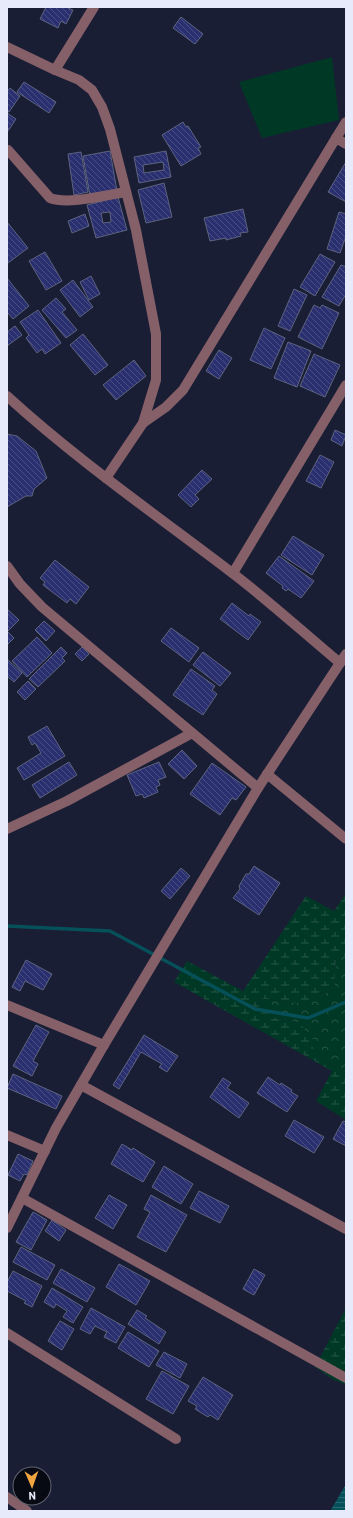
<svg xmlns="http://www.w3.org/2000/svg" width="353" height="1518" font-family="Barlow,sans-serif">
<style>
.forest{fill:url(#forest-crowns)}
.wetland{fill:url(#wetland-marsh)}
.pitch{fill:#003826}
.water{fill:url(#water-rules)}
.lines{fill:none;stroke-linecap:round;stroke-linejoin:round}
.stream{stroke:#06505a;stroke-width:3.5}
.building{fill:url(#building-back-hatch);stroke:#5c637f;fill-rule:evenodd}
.minor{stroke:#866068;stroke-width:10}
.tertiary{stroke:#866068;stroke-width:10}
</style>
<defs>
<pattern id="forest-crowns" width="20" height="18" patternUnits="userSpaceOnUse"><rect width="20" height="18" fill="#003826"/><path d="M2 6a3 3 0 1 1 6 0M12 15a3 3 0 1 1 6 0" fill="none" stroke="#255546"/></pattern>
<pattern id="wetland-marsh" width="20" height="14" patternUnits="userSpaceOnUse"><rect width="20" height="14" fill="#003826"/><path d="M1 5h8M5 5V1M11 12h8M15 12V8" fill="none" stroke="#255546"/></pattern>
<pattern id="water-rules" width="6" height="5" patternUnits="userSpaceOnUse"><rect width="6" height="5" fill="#06505a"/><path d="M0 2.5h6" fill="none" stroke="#2a6973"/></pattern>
<pattern id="building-back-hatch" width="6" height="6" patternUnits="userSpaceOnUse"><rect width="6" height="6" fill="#292f6f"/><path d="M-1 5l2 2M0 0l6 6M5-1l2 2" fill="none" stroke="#484d84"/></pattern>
</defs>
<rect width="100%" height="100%" fill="#1a1e35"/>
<polygon class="forest" points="336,956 346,956 346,1073 313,1053 300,1023 270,1017 258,998 305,1004 334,989"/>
<g class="wetland">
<polygon points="346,893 346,956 336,956 334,989 305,1004 258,998 270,1017 300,1023 314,1041 313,1053 346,1073 346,1120 316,1101 332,1071 174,982 187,961 243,991 306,896 334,911"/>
<polygon points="346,1308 346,1385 332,1379 315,1367"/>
</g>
<polygon class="pitch" points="332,57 339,120 262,138 239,82"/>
<polygon class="water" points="346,1484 346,1511 330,1511 332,1508"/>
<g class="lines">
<polyline class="stream" points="7,926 110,931 255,1009 308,1018 346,1002"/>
</g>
<g class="building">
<polygon points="46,7 68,7 68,8 73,10 66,24 61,21 58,28 40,19"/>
<polygon points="181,17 203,34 195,44 173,28"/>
<polygon points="24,82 56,102 49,113 17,92"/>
<polygon points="10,88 20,96 9,112 7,111 7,92"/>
<polygon points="7,113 16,119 8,131 7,130"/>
<polygon points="183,122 186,127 188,126 201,147 198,148 201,154 181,166 162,135"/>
<polygon points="110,151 117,191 90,196 83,156"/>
<path d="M166,151L171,177L139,183L134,157ZM163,162L164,170L144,173L143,165Z"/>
<polygon points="81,152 88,192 74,195 68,154"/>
<polygon points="346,162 346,202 328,192"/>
<polygon points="164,183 172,217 146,223 138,190"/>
<path d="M118,197L127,230L96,238L87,205ZM110,212L111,222L103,223L101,213Z"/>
<polygon points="243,209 248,232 240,233 241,236 226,240 226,238 210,241 204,218"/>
<polygon points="339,212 346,214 346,236 340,253 327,249"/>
<polygon points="85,214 89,226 72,233 68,221"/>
<polygon points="7,222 28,248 8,263 7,262"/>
<polygon points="45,252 62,281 46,290 29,261"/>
<polygon points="320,254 335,262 315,296 300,287"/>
<polygon points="341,265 346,267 346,294 339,306 322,297"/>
<polygon points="91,276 100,294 89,300 80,282"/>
<polygon points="7,278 29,306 13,319 7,312"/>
<polygon points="73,280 93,307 80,317 60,290"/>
<polygon points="294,289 307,295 290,331 278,326"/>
<polygon points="56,298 66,309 62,312 77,330 66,338 42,310"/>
<polygon points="314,305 320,308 322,305 339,313 322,349 298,337"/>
<polygon points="38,310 61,343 45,354 42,349 37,353 26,338 29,335 20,322"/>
<polygon points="15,326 22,335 7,346 7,332"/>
<polygon points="264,328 285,338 271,369 250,360"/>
<polygon points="83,334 108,365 95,375 70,345"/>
<polygon points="288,342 311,351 297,387 274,378"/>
<polygon points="219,350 232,358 219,379 206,371"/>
<polygon points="314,354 340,365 325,397 300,386"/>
<polygon points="134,360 146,376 116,400 103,385"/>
<polygon points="335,430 346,435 342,446 331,440"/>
<polygon points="7,434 17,436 36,451 47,478 34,489 32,496 26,496 7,507"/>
<polygon points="320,455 334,462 321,488 306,481"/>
<polygon points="202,470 212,479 195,495 199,499 191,507 178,495"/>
<polygon points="293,536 324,555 312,575 281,555"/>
<polygon points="279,556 314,581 301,598 288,589 286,591 282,588 283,586 266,573"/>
<polygon points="55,560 89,587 76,604 70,599 67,603 43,585 45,582 40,578"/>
<polygon points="232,603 249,616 250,614 261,622 248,640 220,619"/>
<polygon points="7,609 19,620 7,632"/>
<polygon points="44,621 55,631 46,641 35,630"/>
<polygon points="171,628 199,648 189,662 161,641"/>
<polygon points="8,632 14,638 7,645 7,633"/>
<polygon points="37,637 52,653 27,677 12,661"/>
<polygon points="61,647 67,653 62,658 65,661 38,687 29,679"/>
<polygon points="82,647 89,654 82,661 75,654"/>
<polygon points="203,652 231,673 220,686 193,665"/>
<polygon points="7,659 22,673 14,682 7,676"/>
<polygon points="191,669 215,686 212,690 217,694 203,715 173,695"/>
<polygon points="28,681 36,689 25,700 17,692"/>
<polygon points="47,726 65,756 24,780 17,768 41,753 35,743 32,745 28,737"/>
<polygon points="182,750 197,766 184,779 168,764"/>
<polygon points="69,762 77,775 40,798 32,785"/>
<polygon points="159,762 166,777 158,780 160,785 156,787 158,792 144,798 142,794 136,796 127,775"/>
<polygon points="212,763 246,787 236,800 232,798 220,815 190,794"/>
<polygon points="254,866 280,883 259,915 233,898 240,889 239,886 246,874 249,874"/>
<polygon points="181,868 190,876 170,899 161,891"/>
<polygon points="26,960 52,974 43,990 25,981 20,991 12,987"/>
<polygon points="36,1025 49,1032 33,1061 38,1064 32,1076 13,1066"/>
<polygon points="144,1035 178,1056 167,1072 159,1067 162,1064 141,1052 119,1089 113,1085"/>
<polygon points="13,1074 62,1096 56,1109 7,1088"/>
<polygon points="268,1077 280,1085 281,1083 292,1090 291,1092 298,1096 287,1112 257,1093"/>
<polygon points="223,1078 231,1083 227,1088 249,1103 239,1118 210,1097"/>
<polygon points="294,1120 324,1137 314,1153 285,1136"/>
<polygon points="343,1121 346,1122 346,1146 333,1139"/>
<polygon points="122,1144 132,1150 133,1148 155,1162 143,1182 111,1164"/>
<polygon points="18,1154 33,1161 27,1175 24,1174 20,1181 8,1175"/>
<polygon points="164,1166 193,1184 181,1204 152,1187"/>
<polygon points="199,1191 229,1206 220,1223 190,1208"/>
<polygon points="109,1195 127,1205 113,1229 95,1218"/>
<polygon points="151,1195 187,1215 166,1252 137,1237 150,1212 144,1209"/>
<polygon points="33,1212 47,1220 31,1250 16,1242"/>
<polygon points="52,1220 66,1230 59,1241 45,1231"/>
<polygon points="21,1247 55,1265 47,1280 13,1262"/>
<polygon points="119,1264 150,1281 136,1305 106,1287"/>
<polygon points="61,1269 95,1288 87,1302 53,1283"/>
<polygon points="254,1269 265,1275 254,1295 243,1289"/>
<polygon points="13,1271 42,1286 32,1307 24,1303 26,1301 7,1291 7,1282"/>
<polygon points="52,1288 83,1307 73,1323 63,1317 67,1311 56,1304 54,1308 44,1302"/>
<polygon points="91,1308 125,1327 116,1343 104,1337 107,1332 95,1326 90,1334 80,1329"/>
<polygon points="137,1310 147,1316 145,1318 166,1332 159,1344 128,1324"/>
<polygon points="60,1321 74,1329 62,1350 48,1341"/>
<polygon points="128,1332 159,1351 149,1367 118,1348"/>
<polygon points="164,1352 187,1364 180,1378 156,1365"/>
<polygon points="162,1371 189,1386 173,1414 146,1399"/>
<polygon points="203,1377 233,1395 218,1420 210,1415 208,1417 195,1409 197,1406 188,1401"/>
</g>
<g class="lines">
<g class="minor">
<polyline points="94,7 55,70 79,80 92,90 102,107 110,129 136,230 156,334 156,380 143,423 106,478"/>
<polyline points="7,47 55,70"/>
<polyline points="336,138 346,122"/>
<path d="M8,150L50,198C68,205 106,195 126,192"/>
<polyline points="143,423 166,407 183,390 336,138 346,144"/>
<polyline points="7,566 20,584 42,607 258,788"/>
<polyline points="233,573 346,385"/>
<polyline points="340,663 346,654"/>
<polyline points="267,774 346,839"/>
<polyline points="7,829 67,801 192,733"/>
<polyline points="7,1005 104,1045"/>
<polyline points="81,1085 346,1229"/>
<polyline points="7,1135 45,1151"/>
<polyline points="22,1198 346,1378"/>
<polyline points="7,1333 176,1439"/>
<polyline points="7,1497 27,1511"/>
</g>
<path class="tertiary" d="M7,396C77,460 155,514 231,572C268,600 304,633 340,663L258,788L104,1045L56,1128L7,1228"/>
</g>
<rect width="353" height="1518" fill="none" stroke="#e6eafa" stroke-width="16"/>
<g transform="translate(32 1486) rotate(178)"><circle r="19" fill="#070913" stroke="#60636f"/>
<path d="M0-3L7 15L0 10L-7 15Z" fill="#f1a540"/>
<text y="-6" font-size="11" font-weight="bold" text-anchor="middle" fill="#e6eafa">N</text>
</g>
</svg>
